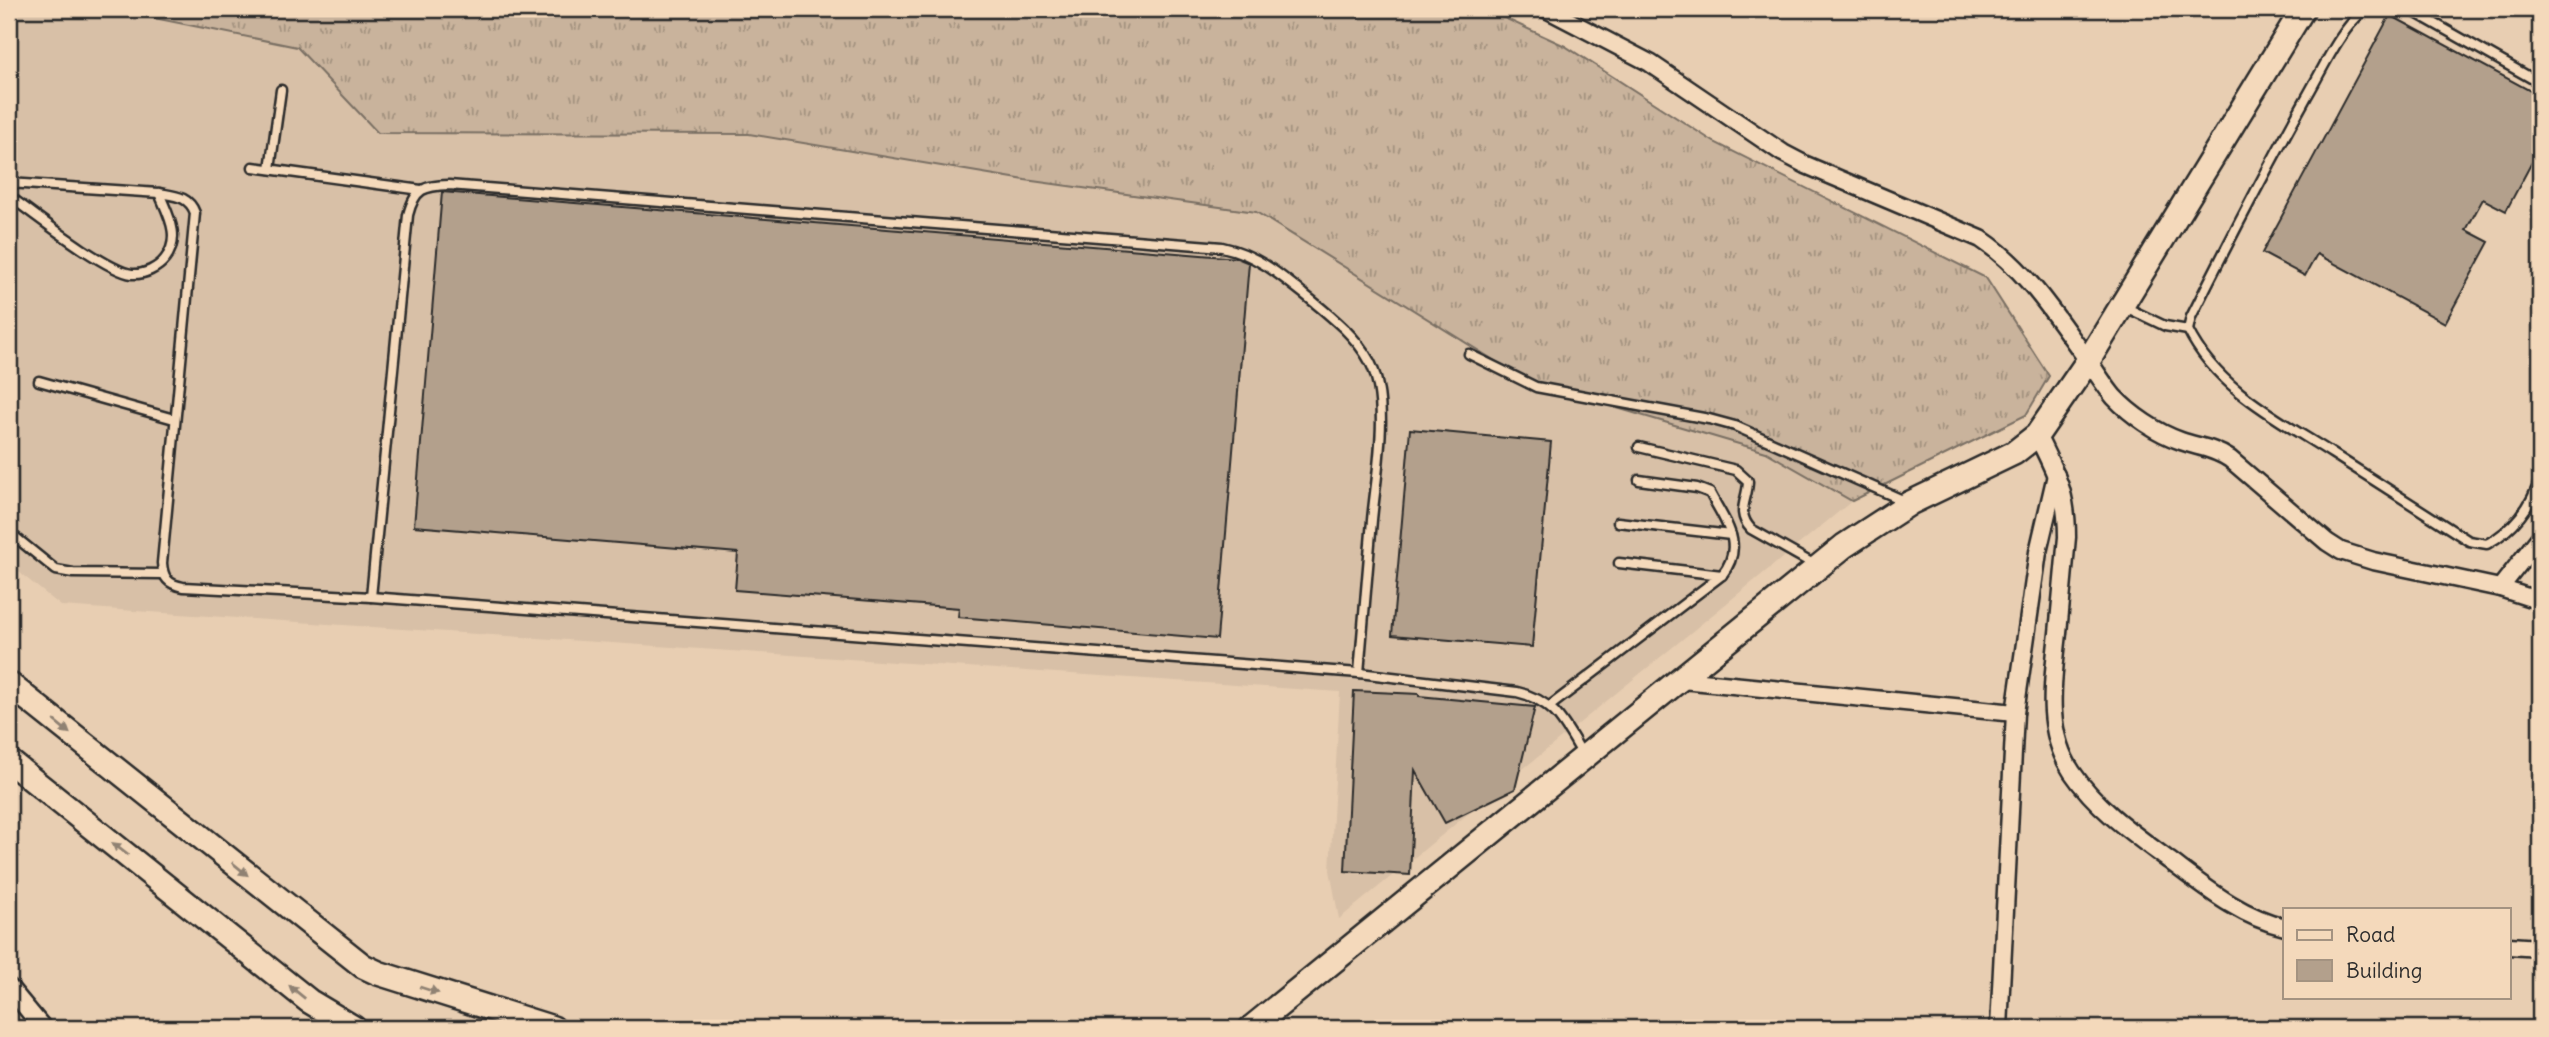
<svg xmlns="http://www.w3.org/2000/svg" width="2549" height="1037" font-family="Delius,sans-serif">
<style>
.built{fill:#d8c0a7}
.grass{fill:url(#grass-tufts);stroke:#7a6f64;stroke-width:2}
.building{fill:#b3a08c;stroke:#2b2b2b;stroke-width:2}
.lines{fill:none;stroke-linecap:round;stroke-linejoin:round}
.lane-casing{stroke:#2b2b2b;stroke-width:13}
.street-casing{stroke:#2b2b2b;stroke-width:21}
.secondary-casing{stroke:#2b2b2b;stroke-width:28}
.lane{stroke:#f4d9bb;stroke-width:8}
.street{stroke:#f4d9bb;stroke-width:16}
.secondary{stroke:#f4d9bb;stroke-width:23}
.oneway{fill:#908273}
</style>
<defs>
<pattern id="grass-tufts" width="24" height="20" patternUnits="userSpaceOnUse" patternTransform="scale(1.75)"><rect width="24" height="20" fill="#c9b39c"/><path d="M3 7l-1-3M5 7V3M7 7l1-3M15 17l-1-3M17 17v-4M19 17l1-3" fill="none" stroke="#a3927f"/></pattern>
</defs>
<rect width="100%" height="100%" fill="#e8ceb2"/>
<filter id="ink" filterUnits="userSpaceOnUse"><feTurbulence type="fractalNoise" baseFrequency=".0143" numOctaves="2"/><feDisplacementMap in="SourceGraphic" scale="14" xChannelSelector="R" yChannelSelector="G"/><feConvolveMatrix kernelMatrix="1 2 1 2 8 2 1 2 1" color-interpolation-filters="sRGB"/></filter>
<g filter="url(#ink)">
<polygon class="built" points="9,9 110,9 297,47 378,133 749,134 1025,180 1256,212 1529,382 1766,452 1852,501 1339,919 1330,870 1340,692 61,606 9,564"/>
<polygon class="grass" points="110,9 1485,9 1565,46 1714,142 1986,278 2049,376 2026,415 1852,501 1766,452 1529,382 1256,212 1025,180 749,134 378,133 297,47"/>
<g class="building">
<polygon points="2390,15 2540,96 2540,147 2506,211 2483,199 2466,230 2489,242 2445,323 2317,254 2305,276 2262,253"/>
<polygon points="442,192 1237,258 1249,263 1217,639 958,617 959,608 735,590 738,553 414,526"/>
<polygon points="1410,429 1551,442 1532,647 1392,635"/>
<polygon points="1354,691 1419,694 1419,696 1535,707 1515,789 1445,823 1415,770 1410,875 1345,871"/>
</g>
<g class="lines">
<g class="lane-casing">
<g id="lane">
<path d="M2365,9C2339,31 2323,69 2306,98C2266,170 2228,243 2191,317L2188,330C2217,389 2280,420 2333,454C2379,483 2424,512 2469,541L2487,544C2513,530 2532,506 2540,478"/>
<polyline points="2409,9 2540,83"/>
<polyline points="253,167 421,190"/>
<polyline points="270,169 281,90"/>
<path d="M9,183L159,193C175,196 189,196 195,213L162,563C163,578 168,584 183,587L371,597L1359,673L1517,692C1555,701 1564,723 1583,755"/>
<path d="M9,196C34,214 106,271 132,274C144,275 158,268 165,259C182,237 168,215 159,193"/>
<polyline points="2125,307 2165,326 2188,330"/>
<polyline points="1469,354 1536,387 1709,419 1735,426 1907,502"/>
<polyline points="39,381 174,419"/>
<path d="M1639,447L1736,470L1748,481C1748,500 1735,512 1751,529L1815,565"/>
<polyline points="1618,522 1731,535"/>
<polyline points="9,532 56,570 73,573 163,574"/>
<polyline points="1619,563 1722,575"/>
<path d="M371,597L408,215C415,188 424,186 449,185L1222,247C1255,254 1278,273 1304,294C1327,313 1355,334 1370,362C1391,403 1376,475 1372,520C1368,571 1363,622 1359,673"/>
<path d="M1550,706L1722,575C1746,545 1725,522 1710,493L1697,488L1639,480"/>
</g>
</g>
<g class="street-casing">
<g id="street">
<path d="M1546,9L1650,63L1783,153L1806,165L1981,239C2026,269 2055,315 2086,358C2096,371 2104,385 2114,397C2131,415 2157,433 2181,441C2198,447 2214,448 2230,459L2327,542L2341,551L2373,561L2500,588L2540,601"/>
<path d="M2037,435C2056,475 2067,491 2067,537C2064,569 2061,601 2058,633C2053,680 2044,730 2072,772C2097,809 2135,835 2170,861C2206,888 2241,917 2285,927"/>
<polyline points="2500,588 2540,537"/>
<polyline points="1682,680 2015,713"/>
<polyline points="2509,946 2540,948"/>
<polyline points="9,987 43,1028"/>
<polyline points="1999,1028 2015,713 2038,552 2056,475"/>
</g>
</g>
<g class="secondary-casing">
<g id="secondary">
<polyline points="9,684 363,966 378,973 553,1028"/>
<polyline points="9,761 309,1001 354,1028"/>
<polyline points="1251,1028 1844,546 1910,503 2014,453 2037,435 2088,361 2303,9"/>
</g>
</g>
<use href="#lane" class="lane"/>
<use href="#street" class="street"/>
<use href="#secondary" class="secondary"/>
</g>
<defs><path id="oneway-solid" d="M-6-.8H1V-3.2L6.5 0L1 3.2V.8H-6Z" transform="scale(1.75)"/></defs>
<g class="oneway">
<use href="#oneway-solid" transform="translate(62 727) rotate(39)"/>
<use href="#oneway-solid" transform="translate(120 849) rotate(-142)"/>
<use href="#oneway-solid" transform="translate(240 869) rotate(39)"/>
<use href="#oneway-solid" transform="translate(429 990) rotate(18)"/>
<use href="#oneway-solid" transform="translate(297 992) rotate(-141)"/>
</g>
</g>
<rect width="2549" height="1037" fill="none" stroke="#f4d9bb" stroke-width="35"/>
<rect x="18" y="18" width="2514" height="1002" fill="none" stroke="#2b2b2b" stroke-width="2.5" filter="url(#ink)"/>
<rect x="2283" y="908" width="228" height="91" fill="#f4d9bb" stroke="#a49381" stroke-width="2"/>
<rect x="2297" y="930" width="35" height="10" fill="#f4d9bb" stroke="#a49381" stroke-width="2"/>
<text x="2346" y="942" font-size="21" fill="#2b2b2b">Road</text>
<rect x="2297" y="960" width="35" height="21" fill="#b3a08c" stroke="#a49381" stroke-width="2"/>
<text x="2346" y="978" font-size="21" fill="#2b2b2b">Building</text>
</svg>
